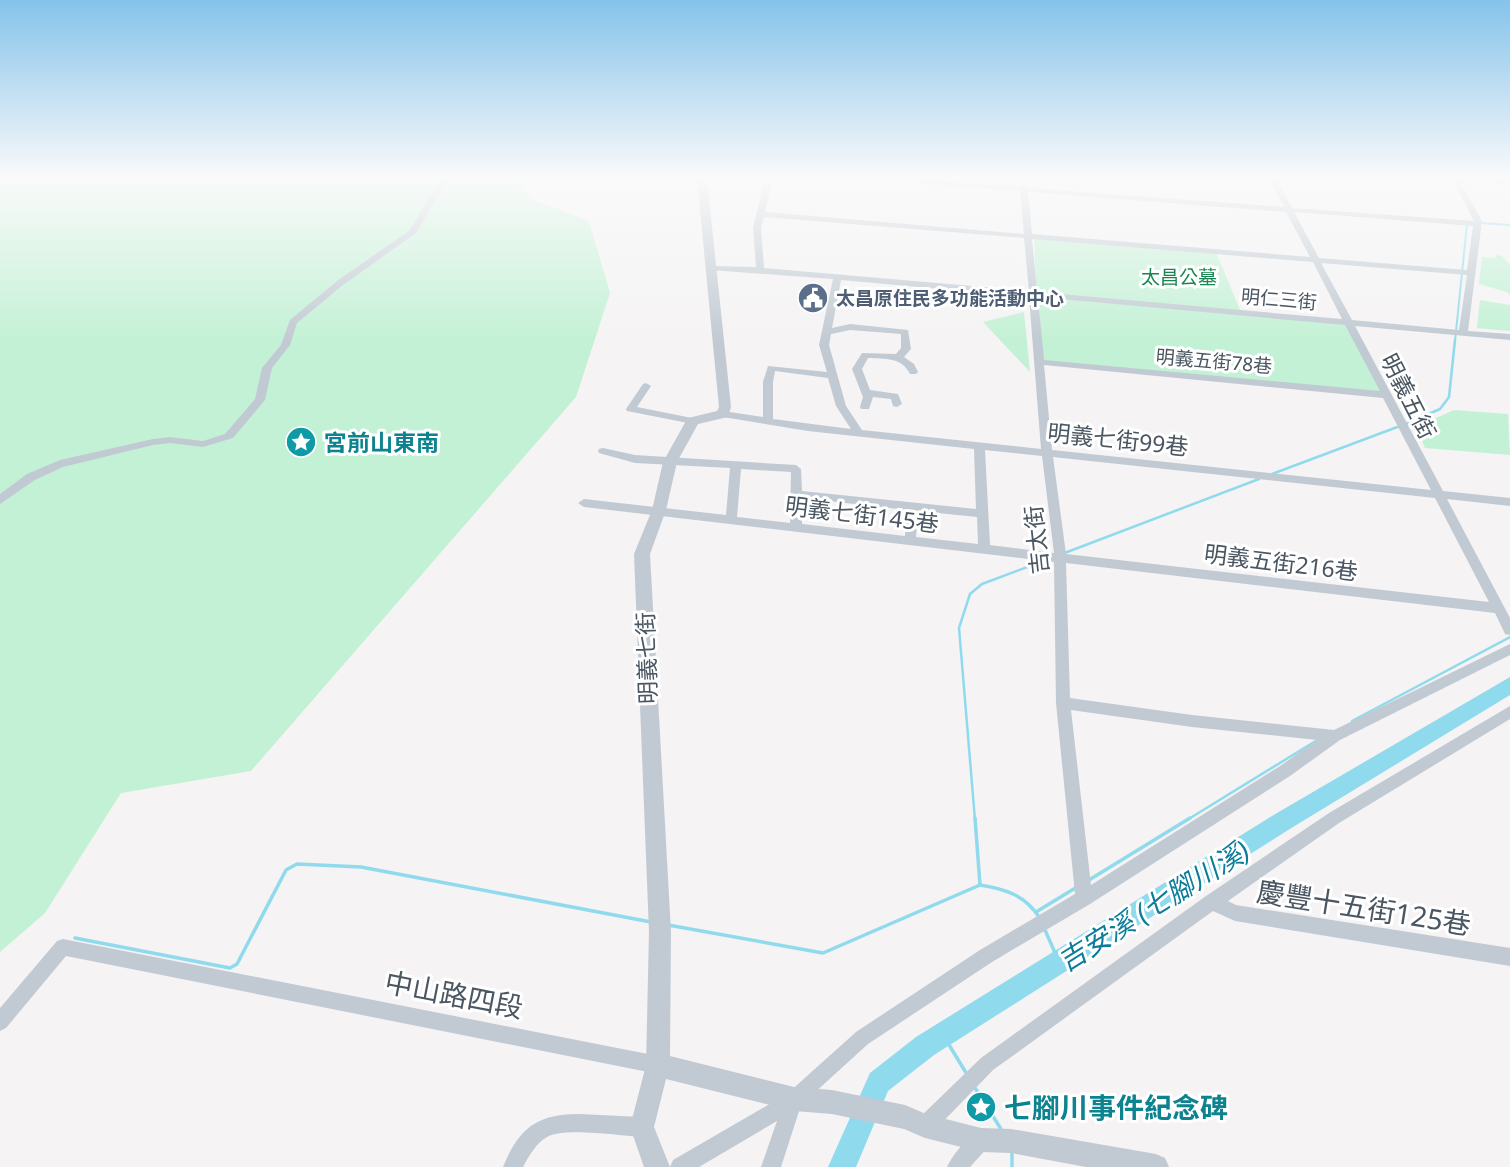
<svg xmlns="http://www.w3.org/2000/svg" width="1510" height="1167" font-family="'Noto Sans','Noto Sans TC',sans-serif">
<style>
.green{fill:#c3f1d5}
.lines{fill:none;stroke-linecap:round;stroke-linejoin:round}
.stream-far2{stroke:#90daee;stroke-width:2}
.stream-far1{stroke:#90daee;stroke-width:2.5}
.stream{stroke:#90daee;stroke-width:3.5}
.river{fill:#90daee;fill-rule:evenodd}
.minor{fill:#c1cad2;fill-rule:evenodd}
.tertiary{fill:#c1cad2;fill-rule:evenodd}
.labels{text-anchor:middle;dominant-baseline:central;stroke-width:6;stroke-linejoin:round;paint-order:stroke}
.far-park-label{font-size:19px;fill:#17864f;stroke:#fff}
.far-service-label{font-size:19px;font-weight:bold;fill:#4e5e75;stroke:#fff;text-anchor:start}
.far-street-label{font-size:19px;fill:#4a5661;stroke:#fff}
.street-label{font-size:23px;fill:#4a5661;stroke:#fff}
.culture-label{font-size:23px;font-weight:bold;fill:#0d838f;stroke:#fff;text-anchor:start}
.near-water-label{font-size:28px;font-style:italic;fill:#0c7c9b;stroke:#fff}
.near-street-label{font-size:28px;fill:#4a5661;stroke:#fff}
.near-culture-label{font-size:28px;font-weight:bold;fill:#0d838f;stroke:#fff;text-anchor:start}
</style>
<rect width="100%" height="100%" fill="#f5f3f3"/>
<g class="green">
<polygon points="0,179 522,179 529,198 589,221 610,293 576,397 251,771 121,793 45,913 0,952"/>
<polygon points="1034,237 1216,252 1240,310 1036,294"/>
<polygon points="1496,255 1502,256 1510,265 1510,295 1507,292 1479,284 1482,257 1495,258"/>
<polygon points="1039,297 1346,323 1384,393 1042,361"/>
<polygon points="1480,300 1510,305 1510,331 1477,328"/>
<polygon points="1024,312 1030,372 983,322"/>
<polygon points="1454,410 1508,414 1510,455 1425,448 1416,427"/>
</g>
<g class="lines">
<g class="stream-far2">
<polyline points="1481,223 1510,225"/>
<polyline points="1455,341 1467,224"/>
</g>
<g class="stream-far1">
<polyline points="1406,424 1440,409 1449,397 1455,340"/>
<polyline points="1272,474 1400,426"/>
<polyline points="1062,554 1259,479"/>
<polyline points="1352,721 1510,637"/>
<polyline points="975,820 959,628 970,594 982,584 1046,560"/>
<polyline points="1187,820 1319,739"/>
</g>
<g class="stream">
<polyline points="975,818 980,885"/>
<polyline points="1089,880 1190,818"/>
<polyline points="1036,912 1077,887"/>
<path d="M668,925L823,953L980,885C1005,889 1025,895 1039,917"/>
<polyline points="1045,930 1059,962"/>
<polyline points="75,938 230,968 237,964 286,870 297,864 361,867 651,922"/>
<polyline points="943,1035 968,1076"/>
<polyline points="975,1088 1001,1129"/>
<polyline points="1012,1153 1012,1167"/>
</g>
<polygon class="river" points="1510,677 1510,695 1293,827 934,1055 888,1091 856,1167 828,1167 870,1073 916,1037 1277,813"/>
<g class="minor">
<polygon points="449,179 459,179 445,184 416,233 343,285 297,323 290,345 272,368 265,400 233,438 203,447 170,443 153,445 63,467 35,480 0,504 0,494 27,474 60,460 153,439 170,437 203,441 225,434 255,399 262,368 281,345 290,320 337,281 410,230 439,181"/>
<path d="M765,179H773L765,212L1024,234L1020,191L887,181L883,179H909L1020,187V179H1026L1027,188L1284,207L1269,179H1276L1292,208L1474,221L1452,179L1510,180V184L1460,181L1482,221L1468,331L1510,334V340L1355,326L1443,491L1510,498V506L1447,499L1510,618V635L1505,634L1495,613L1066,563L1070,698L1192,715L1334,730L1510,644V655L1340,740L1290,776L1090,904L992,962L868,1044L801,1105L781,1167H761L777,1121L699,1167H670L673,1160L787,1094L856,1032L980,950L1075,894L1056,703L1054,562L584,507L578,503L584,499L726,515L730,468L635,463L599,453L598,451L599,449L603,448L635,455L796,465L801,469L802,491L976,509L974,449L808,431L723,417L718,414L723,411L763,417V382L768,366L827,372L819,345L833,279L710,270L706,268L710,266L756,267L753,228ZM1028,192L1286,212L1310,257L1032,234ZM1294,212L1473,226L1467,270L1319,258ZM764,217L1024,238L1029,291L764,268L761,228ZM1032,239L1313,262L1342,319L1037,292ZM1321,263L1467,275L1459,330L1352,320ZM841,280L1029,297L1041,449L862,430L846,406L829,345L831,334L850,330L901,334V348L896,354L862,353L852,369L863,397L860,407L861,409H869L873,397L891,399L893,406L897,407L902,404L898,394L870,390L862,369L868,358C885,359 902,357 910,374H916L918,372L914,364L904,357L911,349L908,330L850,324L832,328ZM1038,297L1345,325L1380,391L1044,360ZM1044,365L1383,398L1431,490L1052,450ZM775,371L828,378L836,406L851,429L773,419V382ZM985,450L1042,456L1054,553L990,545ZM1053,457L1435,498L1489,602L1066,554ZM741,469L791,472L790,523L737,517ZM802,498L907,510L905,536L802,524ZM918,511L977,517L978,544L916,537ZM1071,710L1192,727L1317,740L1280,766L1091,885Z"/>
<polygon points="646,383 651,386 637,407 697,419 697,423 693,424 627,411 626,409 643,384"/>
<polygon points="1510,706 1510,719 1339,823 1228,901 1236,905 1510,948 1510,966 1235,921 1213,911 993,1070 932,1133 925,1136 918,1133 915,1126 918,1119 981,1058 1206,896 1329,813"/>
<polygon points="63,939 658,1056 664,1059 667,1065 664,1071 658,1074 66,956 6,1028 0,1031 0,1008 57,941"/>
<path d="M579,1114L642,1117L649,1120L652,1127L649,1134L642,1137C621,1136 564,1127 547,1137C536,1143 529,1156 523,1167H503C519,1128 537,1114 579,1114Z"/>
<path d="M981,1130L988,1133L991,1140L988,1147L970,1167H947C953,1154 968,1136 981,1130Z"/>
</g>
<polygon class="tertiary" points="697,179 707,179 731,407 728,417 698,424 677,462 666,510 650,554 671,932 670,1056 794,1087 832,1090 905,1105 926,1114 981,1128 1011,1129 1156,1154 1165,1158 1169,1167 1086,1167 1011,1153 981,1152 925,1138 904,1129 832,1114 794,1111 666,1079 654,1127 670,1167 644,1167 630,1127 646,1065 649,932 634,554 652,510 663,462 686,421 688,418 717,411 719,407"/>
</g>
<linearGradient id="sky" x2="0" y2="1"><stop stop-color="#85c3ea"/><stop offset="0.52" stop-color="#fafafa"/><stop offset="1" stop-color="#fafafa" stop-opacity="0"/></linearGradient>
<rect width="1510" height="342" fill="url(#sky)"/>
<defs>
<g id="civic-disc" transform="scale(1.575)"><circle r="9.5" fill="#5c6f8a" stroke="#fff"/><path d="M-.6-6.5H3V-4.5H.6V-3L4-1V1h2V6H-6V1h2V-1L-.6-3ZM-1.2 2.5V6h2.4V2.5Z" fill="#fff"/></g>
<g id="sight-disc" transform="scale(1.575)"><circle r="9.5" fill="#0f9aa8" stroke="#fff"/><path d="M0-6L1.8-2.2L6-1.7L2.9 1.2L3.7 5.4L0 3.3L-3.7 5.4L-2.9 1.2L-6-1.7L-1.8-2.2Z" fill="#fff"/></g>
</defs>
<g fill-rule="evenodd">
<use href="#civic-disc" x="813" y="298"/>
<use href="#sight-disc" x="301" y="442"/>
<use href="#sight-disc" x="981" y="1107"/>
</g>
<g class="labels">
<g class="far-park-label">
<text x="1179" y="277">太昌公墓</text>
</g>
<g class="far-service-label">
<text x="836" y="298">太昌原住民多功能活動中心</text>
</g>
<g class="far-street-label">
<text transform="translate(1279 299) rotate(5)">明仁三街</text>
<text transform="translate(1214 361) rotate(5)">明義五街78巷</text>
</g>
<g class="street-label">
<text transform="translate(1409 396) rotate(63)">明義五街</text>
<text transform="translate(1118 439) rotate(6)">明義七街99巷</text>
<text transform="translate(862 514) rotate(7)">明義七街145巷</text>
<text transform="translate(1036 540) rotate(-96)">吉太街</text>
<text transform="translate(1281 562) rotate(7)">明義五街216巷</text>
<text transform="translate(646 658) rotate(-92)">明義七街</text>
</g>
<g class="culture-label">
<text x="324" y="442">宮前山東南</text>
</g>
<g class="near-water-label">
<text transform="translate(1153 905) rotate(-32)">吉安溪 (七腳川溪)</text>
</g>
<g class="near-street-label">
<text transform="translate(1364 907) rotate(9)">慶豐十五街125巷</text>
<text transform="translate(454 994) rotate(11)">中山路四段</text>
</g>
<g class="near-culture-label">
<text x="1004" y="1107">七腳川事件紀念碑</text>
</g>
</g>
</svg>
